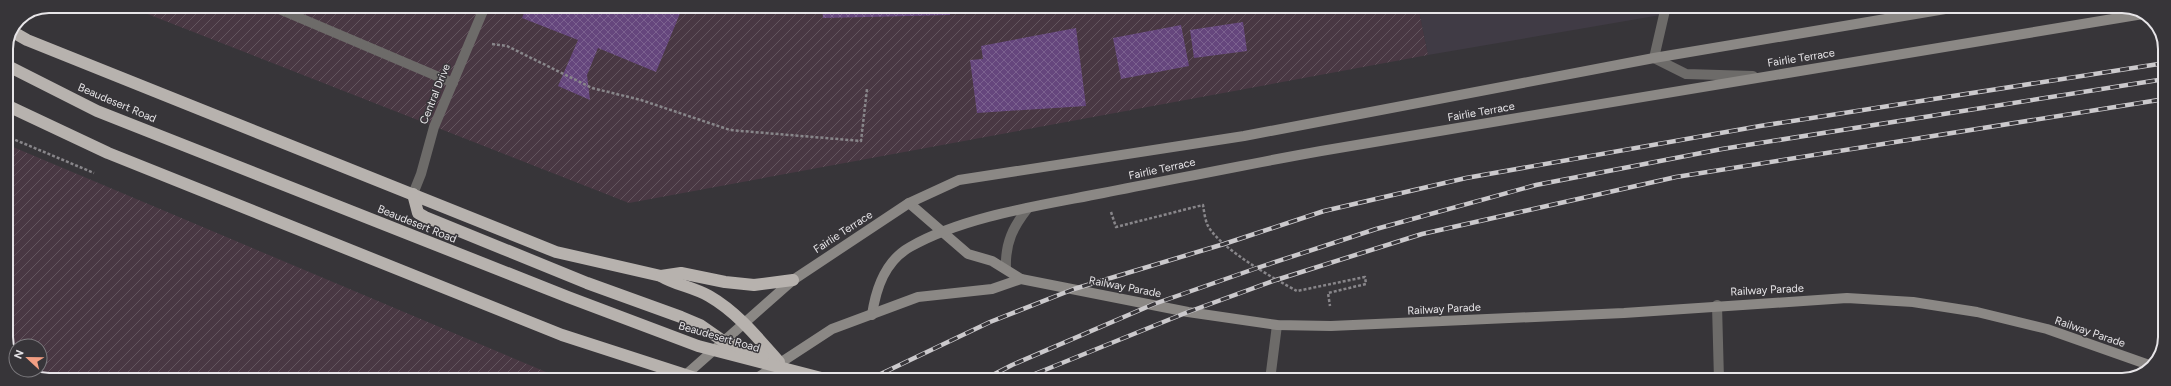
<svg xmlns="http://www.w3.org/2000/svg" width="2171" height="386" font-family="Figtree,sans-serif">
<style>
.built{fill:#403b45}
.industrial{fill:url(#industrial-furrows)}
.building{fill:url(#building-cross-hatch)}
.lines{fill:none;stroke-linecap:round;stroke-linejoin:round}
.path{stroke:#88868a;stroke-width:2.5;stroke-dasharray:3 2;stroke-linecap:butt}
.lane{stroke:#6d6b69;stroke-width:10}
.street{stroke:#6d6b69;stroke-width:10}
.secondary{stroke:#8b8885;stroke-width:10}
.highway{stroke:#b7b2ae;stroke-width:12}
.rail-casing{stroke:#cbc9cc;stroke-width:4.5}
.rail{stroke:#373539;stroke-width:3;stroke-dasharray:9;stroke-linecap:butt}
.labels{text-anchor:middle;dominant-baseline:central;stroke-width:3;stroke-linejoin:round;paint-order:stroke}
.street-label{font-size:11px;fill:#e7e5e8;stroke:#373539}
.rim{fill:none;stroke:#e7e5e8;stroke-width:2}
</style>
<defs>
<pattern id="industrial-furrows" width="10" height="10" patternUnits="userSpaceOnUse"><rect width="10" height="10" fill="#493843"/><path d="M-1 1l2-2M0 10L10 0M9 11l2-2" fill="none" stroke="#63555e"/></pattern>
<pattern id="building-cross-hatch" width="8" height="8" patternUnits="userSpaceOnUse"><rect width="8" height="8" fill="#65467d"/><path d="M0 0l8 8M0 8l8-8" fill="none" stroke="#7b618f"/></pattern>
</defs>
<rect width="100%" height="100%" fill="#373539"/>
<polygon class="built" points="1418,6 1713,6 1428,55"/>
<g class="industrial">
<polygon points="127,6 1418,6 1428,55 629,203"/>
<polygon points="6,144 565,380 43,380 24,370 40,370 40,346 16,346 16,362 6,342"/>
</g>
<g class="building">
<polygon points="527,6 683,6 656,72 598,48 587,75 590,100 558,86 578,40 522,18"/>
<polygon points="822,6 950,6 950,15 823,18"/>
<polygon points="1243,22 1247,51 1194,58 1190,30"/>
<polygon points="1181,25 1189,66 1121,79 1113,38"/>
<polygon points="1076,28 1086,106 977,113 970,60 983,59 981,46"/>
</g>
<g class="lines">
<g class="path">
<polyline points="492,44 507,46 592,88 641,100 730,130 861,141 867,89"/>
<polyline points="6,136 94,173"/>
<path d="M1111,212L1116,227L1203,205C1204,211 1205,220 1208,226C1222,250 1273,278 1297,291L1365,277L1366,284L1328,293L1330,306"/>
</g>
<g class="lane">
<polyline points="272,6 453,83"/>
<polyline points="1666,6 1654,58 1686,74 1753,76"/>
<polyline points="413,194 421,174 434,127 485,6"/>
<path d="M1006,268C1005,243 1013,227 1028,208"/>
</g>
<g class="street">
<polyline points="1717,305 1719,380"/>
<polyline points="1270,380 1277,325"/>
</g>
<g class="secondary">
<polyline points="909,203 968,254 992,261 1021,279"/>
<path d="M872,315C876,288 885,261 910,247C964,216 1043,205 1103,193C1176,179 1248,164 1321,151C1595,105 1869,58 2143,14"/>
<polyline points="680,380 793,280 909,203 959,180 1244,136 1654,58 1963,6"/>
<polyline points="754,380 832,329 918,297 992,289 1021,279 1188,312 1277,325 1331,326 1624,313 1847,298 1913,302 1977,312 2047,329 2152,366"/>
</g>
<g class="highway">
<path d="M13,32L27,40L556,252L661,276C676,285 693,287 709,296C737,312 758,338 779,362"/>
<polyline points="6,65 97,111 568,297 698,346 829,380"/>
<polyline points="6,105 108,153 562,335 701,380"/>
<polyline points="413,194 418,213 425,217 587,283 681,317 700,325 723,341 763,356"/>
<polyline points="661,276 681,273 725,282 754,285 793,280"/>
</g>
<g class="rail-casing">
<g id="rail">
<polyline points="868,380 990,322 1074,289 1224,244 1324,211 1466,178 1760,126 2165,63"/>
<polyline points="983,380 1012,365 1154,304 1257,268 1376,229 1536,185 1722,149 2165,79"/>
<polyline points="1020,380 1188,312 1276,280 1422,234 1676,177 2165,99"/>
</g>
</g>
<use href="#rail" class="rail"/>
</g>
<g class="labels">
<g class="street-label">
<text transform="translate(1801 58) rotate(-9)">Fairlie Terrace</text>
<text transform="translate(435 94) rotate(-68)">Central Drive</text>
<text transform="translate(117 103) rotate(23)">Beaudesert Road</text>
<text transform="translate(1481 112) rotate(-10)">Fairlie Terrace</text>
<text transform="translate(1162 169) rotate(-12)">Fairlie Terrace</text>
<text transform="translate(417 224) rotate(22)">Beaudesert Road</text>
<text transform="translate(843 232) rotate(-33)">Fairlie Terrace</text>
<text transform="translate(1125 287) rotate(11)">Railway Parade</text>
<text transform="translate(1767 290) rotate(-3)">Railway Parade</text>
<text transform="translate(1444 309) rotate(-3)">Railway Parade</text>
<text transform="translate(2090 332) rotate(19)">Railway Parade</text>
<text transform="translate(719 337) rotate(16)">Beaudesert Road</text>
</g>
</g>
<path d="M0 0H2171V386H0ZM49 13H2122A36 36 0 0 1 2158 49V337A36 36 0 0 1 2122 373H49A36 36 0 0 1 13 337V49A36 36 0 0 1 49 13Z" fill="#373539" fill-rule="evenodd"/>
<path class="rim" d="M49 13H2122A36 36 0 0 1 2158 49V337A36 36 0 0 1 2122 373H49A36 36 0 0 1 13 337V49A36 36 0 0 1 49 13Z"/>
<g transform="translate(28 358) rotate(292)"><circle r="19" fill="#373539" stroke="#7d7b7f"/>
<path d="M0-3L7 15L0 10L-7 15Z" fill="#f39f83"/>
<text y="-6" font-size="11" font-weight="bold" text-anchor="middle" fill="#e7e5e8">N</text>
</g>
</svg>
